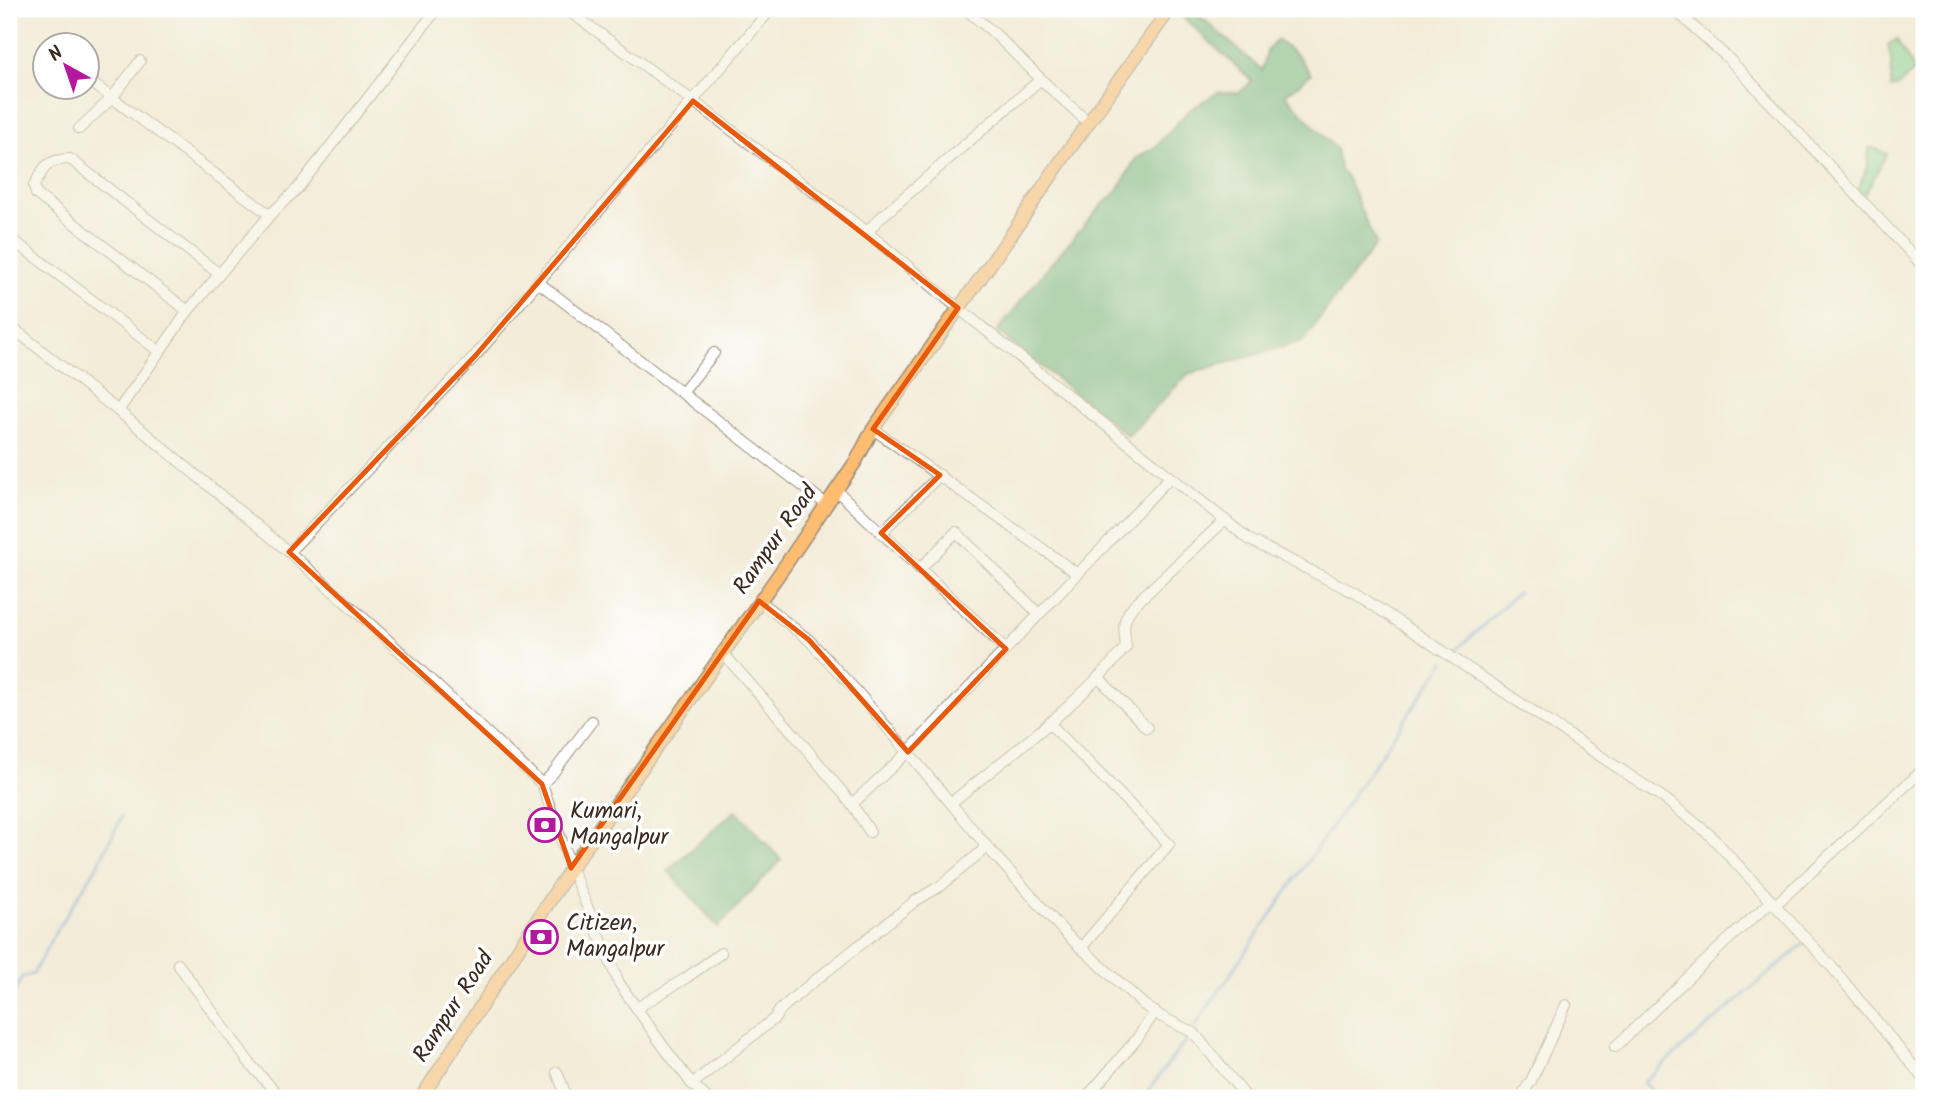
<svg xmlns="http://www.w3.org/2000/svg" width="1933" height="1107" font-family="Kalam,sans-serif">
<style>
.green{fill:#80d395;stroke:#5e7e5a;stroke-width:2}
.forest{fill:#68b57e;stroke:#52704e;stroke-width:2}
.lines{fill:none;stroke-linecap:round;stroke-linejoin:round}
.stream{stroke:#6aa0d7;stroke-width:2.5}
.minor-casing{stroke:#978b7c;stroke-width:12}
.major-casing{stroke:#978b7c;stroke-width:15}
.minor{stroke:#fff;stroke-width:10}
.major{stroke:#fdbc6f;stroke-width:12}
.marked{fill:none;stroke:#e8590c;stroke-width:5;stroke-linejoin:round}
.labels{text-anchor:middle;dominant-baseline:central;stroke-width:7;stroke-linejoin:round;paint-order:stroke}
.street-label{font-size:23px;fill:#3b2a1e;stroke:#fff}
.poi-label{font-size:23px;fill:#3b2a1e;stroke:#fff;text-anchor:start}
</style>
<rect width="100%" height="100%" fill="#fff"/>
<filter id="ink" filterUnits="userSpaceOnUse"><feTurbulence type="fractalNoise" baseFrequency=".0143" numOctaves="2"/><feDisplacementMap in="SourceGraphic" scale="14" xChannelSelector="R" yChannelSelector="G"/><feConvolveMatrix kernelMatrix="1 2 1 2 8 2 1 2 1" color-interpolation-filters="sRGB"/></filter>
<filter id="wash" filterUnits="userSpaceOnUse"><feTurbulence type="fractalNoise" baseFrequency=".00686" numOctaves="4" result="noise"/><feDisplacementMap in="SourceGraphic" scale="28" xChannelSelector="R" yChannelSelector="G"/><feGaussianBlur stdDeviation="1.57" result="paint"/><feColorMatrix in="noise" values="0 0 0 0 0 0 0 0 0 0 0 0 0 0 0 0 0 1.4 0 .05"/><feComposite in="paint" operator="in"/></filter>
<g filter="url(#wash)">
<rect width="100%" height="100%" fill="#f3ecd9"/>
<g class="green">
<polygon points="1897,39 1900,46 1915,70 1898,86 1891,88 1892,65 1888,45"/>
<polygon points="1869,148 1874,148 1887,154 1864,195 1858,190 1868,165"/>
</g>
<g class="forest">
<polygon points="1179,9 1192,9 1262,70 1267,50 1277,40 1298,56 1311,74 1285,95 1336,149 1340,169 1346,175 1376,244 1303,341 1188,374 1128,436 997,331 1053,261 1101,206 1117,192 1136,158 1155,147 1187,112 1218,92 1239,93 1252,81 1176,11"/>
<polygon points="736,810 781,860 718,927 668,870"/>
</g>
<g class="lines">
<g class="stream">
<polyline points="1455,652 1518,592"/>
<polyline points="9,1004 22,977 33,974 52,938 99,863 122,816"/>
<polyline points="1195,1026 1445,661"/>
<polyline points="1143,1098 1188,1037"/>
<polyline points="1657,1098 1643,1082 1803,944"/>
</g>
</g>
</g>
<g filter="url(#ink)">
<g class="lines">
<g class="minor-casing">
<g id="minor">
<polyline points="566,9 693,101 867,232 958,308 1250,540 1355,593 1665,799 1710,835 1786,917 1831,966 1924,1079"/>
<polyline points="965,9 994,33 1049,87 1088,122"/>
<polyline points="1674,9 1730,60 1924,267"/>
<polyline points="88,80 270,215"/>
<polyline points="79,129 112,98 140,61"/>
<polyline points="867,232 879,219 1041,79"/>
<polyline points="9,237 160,352"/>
<polyline points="538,282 826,504"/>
<path d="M188,311L36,194L34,186C43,167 48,159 70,159L218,273"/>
<polyline points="9,325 127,418 289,552 377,630 542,784 571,868 619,983 663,1046 692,1084 707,1098"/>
<polyline points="682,393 714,353"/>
<polyline points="118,411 188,311 270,215 298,188 437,9"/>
<polyline points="873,429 1078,574"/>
<polyline points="836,490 920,569 956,532 1039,614"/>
<polyline points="881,533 940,475"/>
<polyline points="289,552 476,355 771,9"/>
<polyline points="920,569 1006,649"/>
<polyline points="759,601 809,640 860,695 990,850 1067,935 1144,1005 1162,1017 1194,1033 1247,1098"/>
<polyline points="722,652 795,735 852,804 870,832"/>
<polyline points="1098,677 1147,728"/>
<polyline points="1049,723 1169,844 1081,948"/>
<polyline points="542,784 553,773 592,721"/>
<path d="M951,803C1011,754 1076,707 1126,647C1124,627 1121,621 1134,605L1225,520"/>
<polyline points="852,804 908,752 1170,477"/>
<polyline points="1775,905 1924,769"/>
<polyline points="178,964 251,1065 281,1098"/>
<polyline points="637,1008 686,978 721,953"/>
<polyline points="1615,1047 1730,938 1772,901"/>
<polyline points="557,1072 567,1098"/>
<polyline points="692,1084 775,1018 780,1010 798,994 915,901 942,885 982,851 985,844"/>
<polyline points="1086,1098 1136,1040 1155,1012"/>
<polyline points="1520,1098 1531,1081 1566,1005"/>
</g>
</g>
<g class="major-casing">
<polyline id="major" points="421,1098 571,868 784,567 856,461 873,429 1009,238 1063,158 1170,9"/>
</g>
<use href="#minor" class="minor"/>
<use href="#major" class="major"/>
</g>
</g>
<path d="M0 0H1933V1107H0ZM693,101L958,308L873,429L940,475L881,533L1006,649L908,752L809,640L759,601L571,868L542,784L289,552L476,355Z" fill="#f3ecd9" fill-opacity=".55" fill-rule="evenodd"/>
<path class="marked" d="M693,101L958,308L873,429L940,475L881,533L1006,649L908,752L809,640L759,601L571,868L542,784L289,552L476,355Z"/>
<defs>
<g id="bank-ring" transform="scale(1.75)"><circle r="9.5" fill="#fff" stroke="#b5179e" stroke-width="1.5"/><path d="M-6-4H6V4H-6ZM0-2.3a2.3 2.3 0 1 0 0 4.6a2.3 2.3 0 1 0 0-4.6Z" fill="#b5179e"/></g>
</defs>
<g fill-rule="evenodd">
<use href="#bank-ring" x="545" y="825"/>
<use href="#bank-ring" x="541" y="937"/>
</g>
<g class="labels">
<g class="street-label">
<text transform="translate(776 540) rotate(-55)">Rampur Road</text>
<text transform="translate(454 1007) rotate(-57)">Rampur Road</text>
</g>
<g class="poi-label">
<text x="570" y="812">Kumari,<tspan x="570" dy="26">Mangalpur</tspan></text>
<text x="566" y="924">Citizen,<tspan x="566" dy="26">Mangalpur</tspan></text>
</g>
</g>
<rect width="1933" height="1107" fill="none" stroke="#fff" stroke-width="35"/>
<g transform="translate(66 66) rotate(320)"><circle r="33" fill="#ffffff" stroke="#b1aaa5" stroke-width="2"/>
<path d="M0-5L12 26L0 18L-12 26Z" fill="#b5179e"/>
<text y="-10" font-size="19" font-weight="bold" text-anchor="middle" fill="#3b2a1e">N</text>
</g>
</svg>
